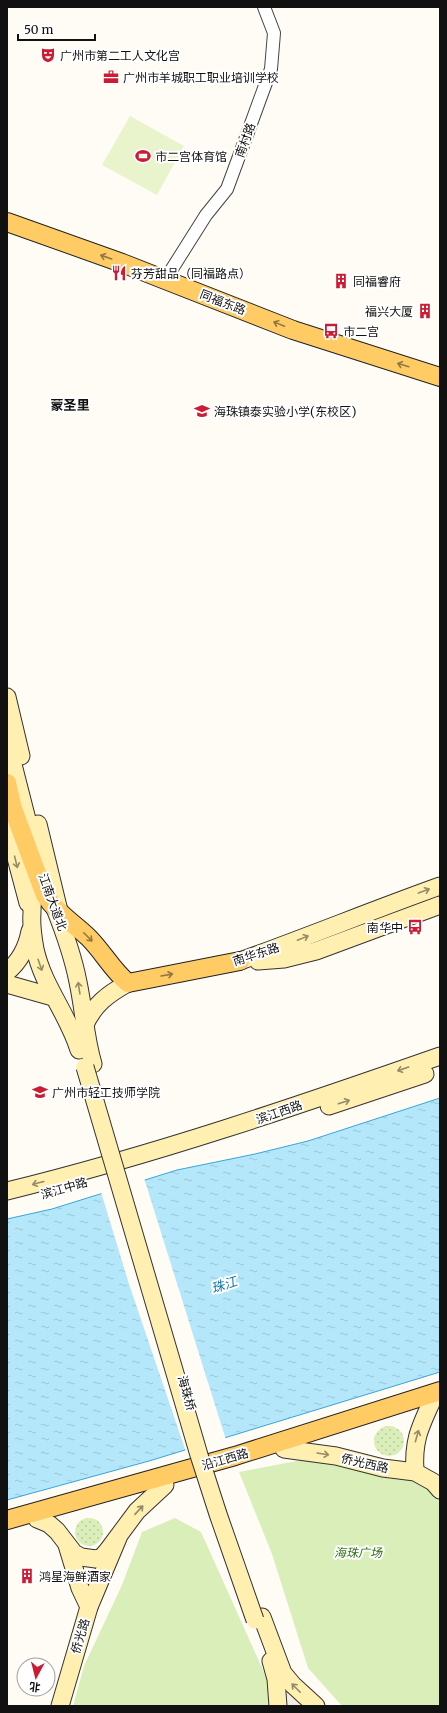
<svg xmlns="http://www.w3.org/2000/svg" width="447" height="1713" font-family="Merriweather,'Noto Sans SC',serif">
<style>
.grass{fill:url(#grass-dots)}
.park{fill:#daeeba}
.pitch{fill:#eaf4cc}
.plaza{fill:#f2ece1}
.water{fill:url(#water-ripples);stroke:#35a6d9}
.pier{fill:#fffcf5}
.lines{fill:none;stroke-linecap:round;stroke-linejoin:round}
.street-casing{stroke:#444;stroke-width:14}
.secondary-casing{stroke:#333;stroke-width:19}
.primary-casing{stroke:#222;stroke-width:20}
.street{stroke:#fff;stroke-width:12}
.secondary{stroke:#ffefb0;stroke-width:17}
.primary{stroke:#ffcb65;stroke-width:18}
.secondary-bridge-casing{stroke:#333;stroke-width:19;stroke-linecap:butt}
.secondary-bridge{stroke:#ffefb0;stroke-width:17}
.oneway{stroke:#94773f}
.oneway2{stroke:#948b68}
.labels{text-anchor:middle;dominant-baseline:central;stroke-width:4;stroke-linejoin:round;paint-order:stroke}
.poi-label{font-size:12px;fill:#111;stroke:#fff;text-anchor:start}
.street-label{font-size:12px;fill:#111;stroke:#fff}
.park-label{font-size:12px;font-style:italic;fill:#34701a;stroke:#fff}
.neighbourhood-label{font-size:13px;font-weight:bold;fill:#111;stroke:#fff}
.water-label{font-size:13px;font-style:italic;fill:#0d77af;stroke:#fff}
</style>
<defs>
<pattern id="grass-dots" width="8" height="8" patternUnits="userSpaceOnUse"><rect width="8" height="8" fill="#daeeba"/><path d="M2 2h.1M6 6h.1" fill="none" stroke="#bacb9f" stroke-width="1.8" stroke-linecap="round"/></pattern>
<pattern id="water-ripples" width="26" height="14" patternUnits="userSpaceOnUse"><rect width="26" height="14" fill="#b5e7fb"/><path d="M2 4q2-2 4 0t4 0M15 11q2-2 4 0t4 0" fill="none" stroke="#9bc5d6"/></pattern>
</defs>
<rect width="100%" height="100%" fill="#fffcf5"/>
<g class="grass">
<circle cx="389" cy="1441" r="15"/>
<circle cx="89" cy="1532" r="14"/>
</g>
<g class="park">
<polygon points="307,1459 415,1479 430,1488 440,1500 440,1706 342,1706 308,1668 272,1554 239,1472"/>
<polygon points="175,1518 201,1532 272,1690 272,1706 73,1706 84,1666 122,1585 142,1532"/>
</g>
<polygon class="pitch" points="130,116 184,146 157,195 102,165"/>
<polygon class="plaza" points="286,1684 309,1706 286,1706"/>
<polygon class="water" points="440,1098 440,1372 149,1461 7,1500 7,1219 52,1209 177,1170 255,1154 308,1141"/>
<polygon class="pier" points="144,1178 226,1440 186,1452 129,1284 101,1192"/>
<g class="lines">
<g class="street-casing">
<polyline id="street" points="165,280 206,215 227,189 248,132 271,69 274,33 264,7"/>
</g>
<g class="secondary-casing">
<g id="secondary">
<polyline points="7,697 21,756"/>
<polyline points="7,741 33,843"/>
<polyline points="7,824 28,903"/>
<polyline points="38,824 59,911"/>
<path d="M31,871C35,886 32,898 32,913C31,925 33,938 35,949C43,986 68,1014 79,1050"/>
<path d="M54,906C64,931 73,956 78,982C84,1010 85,1037 93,1064"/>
<path d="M240,961C307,937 373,910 440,886"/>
<polyline points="258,961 284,959 316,951 440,905"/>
<path d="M7,972C20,961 27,948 30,931"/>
<polyline points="7,984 53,997"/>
<path d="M84,1027C93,1005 108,994 128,983"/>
<polyline points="329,1106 425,1074"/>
<path d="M7,1191C154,1155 297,1106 440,1056"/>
<polyline points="284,1449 336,1456 383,1468 415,1472 433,1482 440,1490"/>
<path d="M415,1472C413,1442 419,1429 431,1403"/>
<polyline points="37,1519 49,1524 57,1531 74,1553 81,1557 96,1559 102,1557 108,1550 137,1511 165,1485"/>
<polyline points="67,1545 80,1588 89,1607"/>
<polyline points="262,1617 283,1673 293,1685 316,1706"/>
<polyline points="271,1661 276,1679 278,1706"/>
<polyline points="60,1706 89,1607 118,1538"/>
</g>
</g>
<g class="primary-casing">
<g id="primary">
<polyline points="7,222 122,263 293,330 440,377"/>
<path d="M7,783L13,809L45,895C56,913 75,924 89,938C103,952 113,971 128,983L240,961"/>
<polyline points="7,1520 235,1456 440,1391"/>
</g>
</g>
<use href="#street" class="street"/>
<use href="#secondary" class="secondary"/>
<use href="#primary" class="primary"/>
<g class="secondary-bridge-casing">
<polyline id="secondary-bridge" points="85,1067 199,1455 218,1514 255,1620"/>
</g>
<use href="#secondary-bridge" class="secondary-bridge"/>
</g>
<defs><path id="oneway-shaft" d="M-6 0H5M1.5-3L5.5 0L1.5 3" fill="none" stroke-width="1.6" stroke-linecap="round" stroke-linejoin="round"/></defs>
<g class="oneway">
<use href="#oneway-shaft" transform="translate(106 257) rotate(-161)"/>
<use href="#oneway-shaft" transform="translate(279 324) rotate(-158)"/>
<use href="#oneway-shaft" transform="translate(403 365) rotate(-163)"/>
<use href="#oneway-shaft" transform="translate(88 937) rotate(45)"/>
<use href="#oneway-shaft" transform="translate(167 975) rotate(-10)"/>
</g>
<g class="oneway2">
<use href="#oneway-shaft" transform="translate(16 862) rotate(76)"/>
<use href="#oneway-shaft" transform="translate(424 891) rotate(-20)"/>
<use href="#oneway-shaft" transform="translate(303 938) rotate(-22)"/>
<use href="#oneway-shaft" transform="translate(40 965) rotate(71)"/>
<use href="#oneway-shaft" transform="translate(79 988) rotate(-99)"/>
<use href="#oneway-shaft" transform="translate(403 1069) rotate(161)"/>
<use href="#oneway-shaft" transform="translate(344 1102) rotate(-18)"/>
<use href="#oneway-shaft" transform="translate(38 1183) rotate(165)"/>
<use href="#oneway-shaft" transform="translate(417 1436) rotate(-74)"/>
<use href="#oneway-shaft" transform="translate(323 1454) rotate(9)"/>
<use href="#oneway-shaft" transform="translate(139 1510) rotate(-47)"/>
<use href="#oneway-shaft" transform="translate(296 1688) rotate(-135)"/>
</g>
<defs>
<g id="theatre-bare" transform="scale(1.2)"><path d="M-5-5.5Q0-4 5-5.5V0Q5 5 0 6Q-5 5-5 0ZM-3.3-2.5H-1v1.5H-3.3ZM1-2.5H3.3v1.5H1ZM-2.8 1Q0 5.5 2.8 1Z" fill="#ce1b34" stroke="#fff" stroke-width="2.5" paint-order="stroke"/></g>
<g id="office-bare" transform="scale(1.2)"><path d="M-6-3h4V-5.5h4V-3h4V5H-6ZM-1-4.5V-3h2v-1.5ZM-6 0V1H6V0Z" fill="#ce1b34" stroke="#fff" stroke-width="2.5" paint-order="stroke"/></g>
<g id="stadium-bare" transform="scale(1.2)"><path d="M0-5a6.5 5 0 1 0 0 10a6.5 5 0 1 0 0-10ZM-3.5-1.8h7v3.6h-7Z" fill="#ce1b34" stroke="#fff" stroke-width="2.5" paint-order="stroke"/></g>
<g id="restaurant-bare" transform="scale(1.2)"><path d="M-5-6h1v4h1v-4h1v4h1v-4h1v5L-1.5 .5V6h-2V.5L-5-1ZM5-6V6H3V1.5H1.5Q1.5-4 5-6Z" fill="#ce1b34" stroke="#fff" stroke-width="2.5" paint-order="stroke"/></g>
<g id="building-bare" transform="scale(1.2)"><path d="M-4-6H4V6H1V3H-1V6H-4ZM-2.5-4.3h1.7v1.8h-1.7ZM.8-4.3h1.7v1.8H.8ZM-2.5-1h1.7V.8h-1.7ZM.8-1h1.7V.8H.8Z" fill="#ce1b34" stroke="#fff" stroke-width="2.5" paint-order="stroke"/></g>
<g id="bus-bare" transform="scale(1.2)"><path d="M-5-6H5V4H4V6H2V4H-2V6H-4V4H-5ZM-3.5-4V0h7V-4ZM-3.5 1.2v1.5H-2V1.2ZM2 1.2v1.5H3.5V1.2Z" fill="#ce1b34" stroke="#fff" stroke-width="2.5" paint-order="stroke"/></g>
<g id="school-bare" transform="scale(1.2)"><path d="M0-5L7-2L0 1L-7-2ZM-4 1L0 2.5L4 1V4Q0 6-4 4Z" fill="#ce1b34" stroke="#fff" stroke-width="2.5" paint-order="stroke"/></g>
</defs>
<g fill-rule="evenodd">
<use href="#theatre-bare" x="48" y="55"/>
<use href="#office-bare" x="111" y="77"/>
<use href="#stadium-bare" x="143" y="156"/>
<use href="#restaurant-bare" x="119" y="273"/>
<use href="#building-bare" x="341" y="281"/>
<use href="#building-bare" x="425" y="311"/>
<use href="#bus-bare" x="331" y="331"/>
<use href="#school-bare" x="202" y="411"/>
<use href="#bus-bare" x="415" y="927"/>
<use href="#school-bare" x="40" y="1092"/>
<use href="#building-bare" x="27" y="1576"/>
</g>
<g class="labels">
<g class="poi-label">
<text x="60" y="55">广州市第二工人文化宫</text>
<text x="123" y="77">广州市羊城职工职业培训学校</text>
<text x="155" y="156">市二宫体育馆</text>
<text x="131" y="273">芬芳甜品（同福路点）</text>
<text x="353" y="281">同福睿府</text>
<text x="413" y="311" text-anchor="end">福兴大厦</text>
<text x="343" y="331">市二宫</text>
<text x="214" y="411">海珠镇泰实验小学(东校区)</text>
<text x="403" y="927" text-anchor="end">南华中</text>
<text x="52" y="1092">广州市轻工技师学院</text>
<text x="39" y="1576">鸿星海鲜酒家</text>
</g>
<g class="street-label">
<text transform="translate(245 140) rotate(-70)">南村路</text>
<text transform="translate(223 302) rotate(21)">同福东路</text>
<text transform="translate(53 902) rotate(70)">江南大道北</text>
<text transform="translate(256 954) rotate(-18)">南华东路</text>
<text transform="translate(279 1112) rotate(-19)">滨江西路</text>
<text transform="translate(64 1188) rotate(-16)">滨江中路</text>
<text transform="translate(187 1393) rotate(74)">海珠桥</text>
<text transform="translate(225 1459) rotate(-16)">沿江西路</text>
<text transform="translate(365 1463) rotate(13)">侨光西路</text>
<text transform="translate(80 1636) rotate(-73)">侨光路</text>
</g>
<g class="park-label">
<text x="358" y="1552">海珠广场</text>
</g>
<g class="neighbourhood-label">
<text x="70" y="405">蒙圣里</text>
</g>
<g class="water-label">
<text transform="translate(224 1285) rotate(-18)">珠江</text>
</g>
</g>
<rect width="447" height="1713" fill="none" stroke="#111111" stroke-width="16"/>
<g transform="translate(36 1677) rotate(187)"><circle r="19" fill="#ffffff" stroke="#a0a0a0"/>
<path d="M0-3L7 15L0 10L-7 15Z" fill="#ce1b34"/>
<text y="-6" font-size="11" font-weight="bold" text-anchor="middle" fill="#111111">北</text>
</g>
<path d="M18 34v6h77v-6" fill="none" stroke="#111111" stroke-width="2"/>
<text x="24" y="34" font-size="12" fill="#111111" stroke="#ffffff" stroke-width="3" paint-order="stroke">50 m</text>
</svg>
